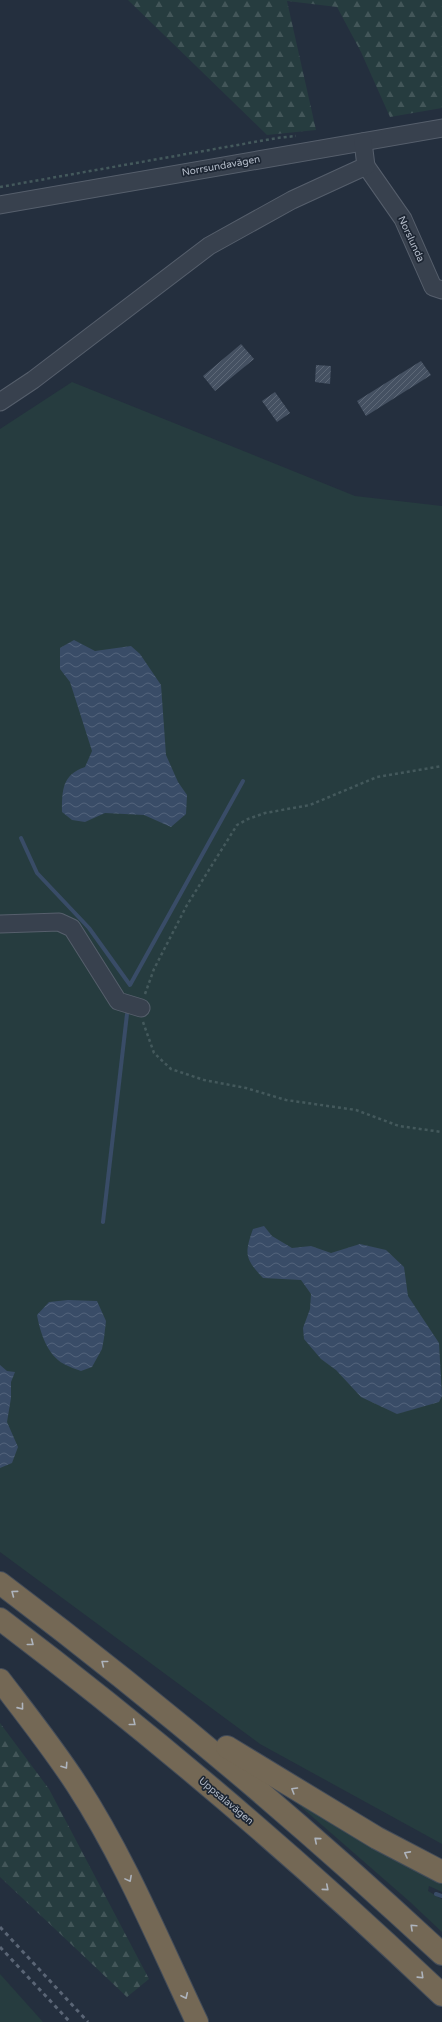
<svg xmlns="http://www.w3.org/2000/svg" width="442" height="2022" font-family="'Varela Round',sans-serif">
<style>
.green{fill:#263c3f}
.forest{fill:url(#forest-firs)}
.water{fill:url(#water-waves)}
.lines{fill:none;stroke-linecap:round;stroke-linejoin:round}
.stream{stroke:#394c67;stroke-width:4}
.building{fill:url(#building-hatch)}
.minor-casing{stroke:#565f6c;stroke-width:19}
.highway-casing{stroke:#434c59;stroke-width:24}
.path{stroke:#44595c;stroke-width:2.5;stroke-dasharray:3 3;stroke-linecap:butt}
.minor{stroke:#38414e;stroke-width:17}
.highway{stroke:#746855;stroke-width:22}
.rail{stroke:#5a6575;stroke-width:3;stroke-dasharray:4 4;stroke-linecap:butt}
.oneway{stroke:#aeb4bd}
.labels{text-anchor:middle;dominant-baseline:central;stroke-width:3.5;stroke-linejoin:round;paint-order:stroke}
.street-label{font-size:10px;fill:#b4bcc9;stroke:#1d2633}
</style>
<defs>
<pattern id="forest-firs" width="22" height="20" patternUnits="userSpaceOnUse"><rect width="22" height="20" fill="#263c3f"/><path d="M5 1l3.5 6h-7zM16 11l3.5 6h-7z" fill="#435659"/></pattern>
<pattern id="water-waves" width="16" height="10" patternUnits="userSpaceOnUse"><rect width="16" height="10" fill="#394c67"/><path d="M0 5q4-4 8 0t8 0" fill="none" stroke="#53647b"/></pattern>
<pattern id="building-hatch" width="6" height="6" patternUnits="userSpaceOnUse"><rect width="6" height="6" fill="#455162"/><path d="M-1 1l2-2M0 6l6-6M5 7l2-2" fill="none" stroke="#5d6877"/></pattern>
</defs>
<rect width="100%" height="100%" fill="#242f3e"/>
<g class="green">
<polygon points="72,382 355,496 442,506 442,1844 260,1744 0,1552 0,429"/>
<polygon points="284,1792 442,1880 442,1892 429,1886 428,1891 442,1899 442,1932 409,1901"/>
<polygon points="0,1974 43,2022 0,2022"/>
</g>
<g class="forest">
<polygon points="128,0 442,0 442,108 390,117 361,52 337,7 287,1 316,130 267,135"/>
<polygon points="0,1723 49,1789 149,1979 127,1997 0,1877"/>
</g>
<g class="water">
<path d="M74,640L95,651L131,646L140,654L161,685L166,755L178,782L187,795L186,814L171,827L144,815L105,813L85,822L72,820L62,812C62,790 62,775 85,767L92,751L70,682L60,669V648Z"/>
<path d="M264,1226L272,1236L292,1248L311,1246L331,1253L360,1244L386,1250L404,1267L408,1296L439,1343L442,1396L439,1402L397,1414L361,1397L336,1370L321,1359L304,1339L303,1328L310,1309L311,1294L301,1280L263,1278C245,1259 244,1254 253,1229Z"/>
<path d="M68,1300L97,1301L106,1321L104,1338L102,1349L92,1367L81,1371C76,1369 69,1367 64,1364C47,1355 40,1332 37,1315L49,1302Z"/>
<polygon points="0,1365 7,1371 15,1372 11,1382 11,1398 7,1422 18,1447 12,1463 0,1468"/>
</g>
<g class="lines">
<g class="stream">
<polyline points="21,838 37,873 89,928 130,985 243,781"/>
<polyline points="103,1222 127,1014"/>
<polyline points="436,1894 442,1896"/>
</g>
</g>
<g class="building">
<polygon points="241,344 254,359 215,391 203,376"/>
<polygon points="421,361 431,375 366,416 357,401"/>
<polygon points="316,365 331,366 330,384 315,382"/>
<polygon points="275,392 290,413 277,422 262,401"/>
</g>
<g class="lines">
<g class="minor-casing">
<g id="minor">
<polyline points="366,166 403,219 433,287 442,290"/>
<polyline points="0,205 442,128"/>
<polyline points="0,402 33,380 209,246 292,200 366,166 363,142"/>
<polyline points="0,924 59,922 72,928 118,1001 141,1008"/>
</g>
</g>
<g class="highway-casing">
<g id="highway">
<path d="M0,1583C154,1699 301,1823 442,1954"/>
<path d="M0,1619C155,1736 302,1862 442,1995"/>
<path d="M0,1680C26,1714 53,1748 77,1785C125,1859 159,1942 197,2022"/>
<polyline points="227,1747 377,1838 442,1872"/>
</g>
</g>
<g class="path">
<polyline points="0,187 277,138 296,136"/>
<polyline points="145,994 154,969 187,905 237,825 248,819 265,813 310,805 377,777 442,766"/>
<polyline points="143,1022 154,1053 171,1069 204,1080 246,1088 286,1100 356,1110 399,1126 442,1132"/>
</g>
<use href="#minor" class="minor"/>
<use href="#highway" class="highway"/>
<g class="rail">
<polyline points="0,1927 88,2022"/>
<polyline points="0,1947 70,2022"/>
</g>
</g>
<defs><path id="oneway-chevron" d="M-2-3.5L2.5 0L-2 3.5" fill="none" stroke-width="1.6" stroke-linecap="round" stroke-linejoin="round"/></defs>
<g class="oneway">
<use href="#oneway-chevron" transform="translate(14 1593) rotate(-143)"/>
<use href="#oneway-chevron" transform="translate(31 1643) rotate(38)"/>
<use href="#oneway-chevron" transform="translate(104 1663) rotate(-142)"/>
<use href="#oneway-chevron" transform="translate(21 1707) rotate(51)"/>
<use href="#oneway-chevron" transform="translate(133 1723) rotate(39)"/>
<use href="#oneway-chevron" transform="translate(65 1766) rotate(56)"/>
<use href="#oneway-chevron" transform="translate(294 1790) rotate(-149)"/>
<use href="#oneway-chevron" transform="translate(317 1840) rotate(-139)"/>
<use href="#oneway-chevron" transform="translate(407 1854) rotate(-152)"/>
<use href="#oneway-chevron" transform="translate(129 1879) rotate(62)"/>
<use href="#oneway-chevron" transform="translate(326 1888) rotate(41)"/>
<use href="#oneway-chevron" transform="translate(413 1927) rotate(-137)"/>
<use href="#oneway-chevron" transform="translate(421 1976) rotate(44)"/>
<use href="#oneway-chevron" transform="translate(185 1996) rotate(65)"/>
</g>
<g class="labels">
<g class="street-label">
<text transform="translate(221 166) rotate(-10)">Norrsundavägen</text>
<text transform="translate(411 239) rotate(65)">Norslunda</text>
<text transform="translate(226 1801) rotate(40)">Uppsalavägen</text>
</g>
</g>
</svg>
